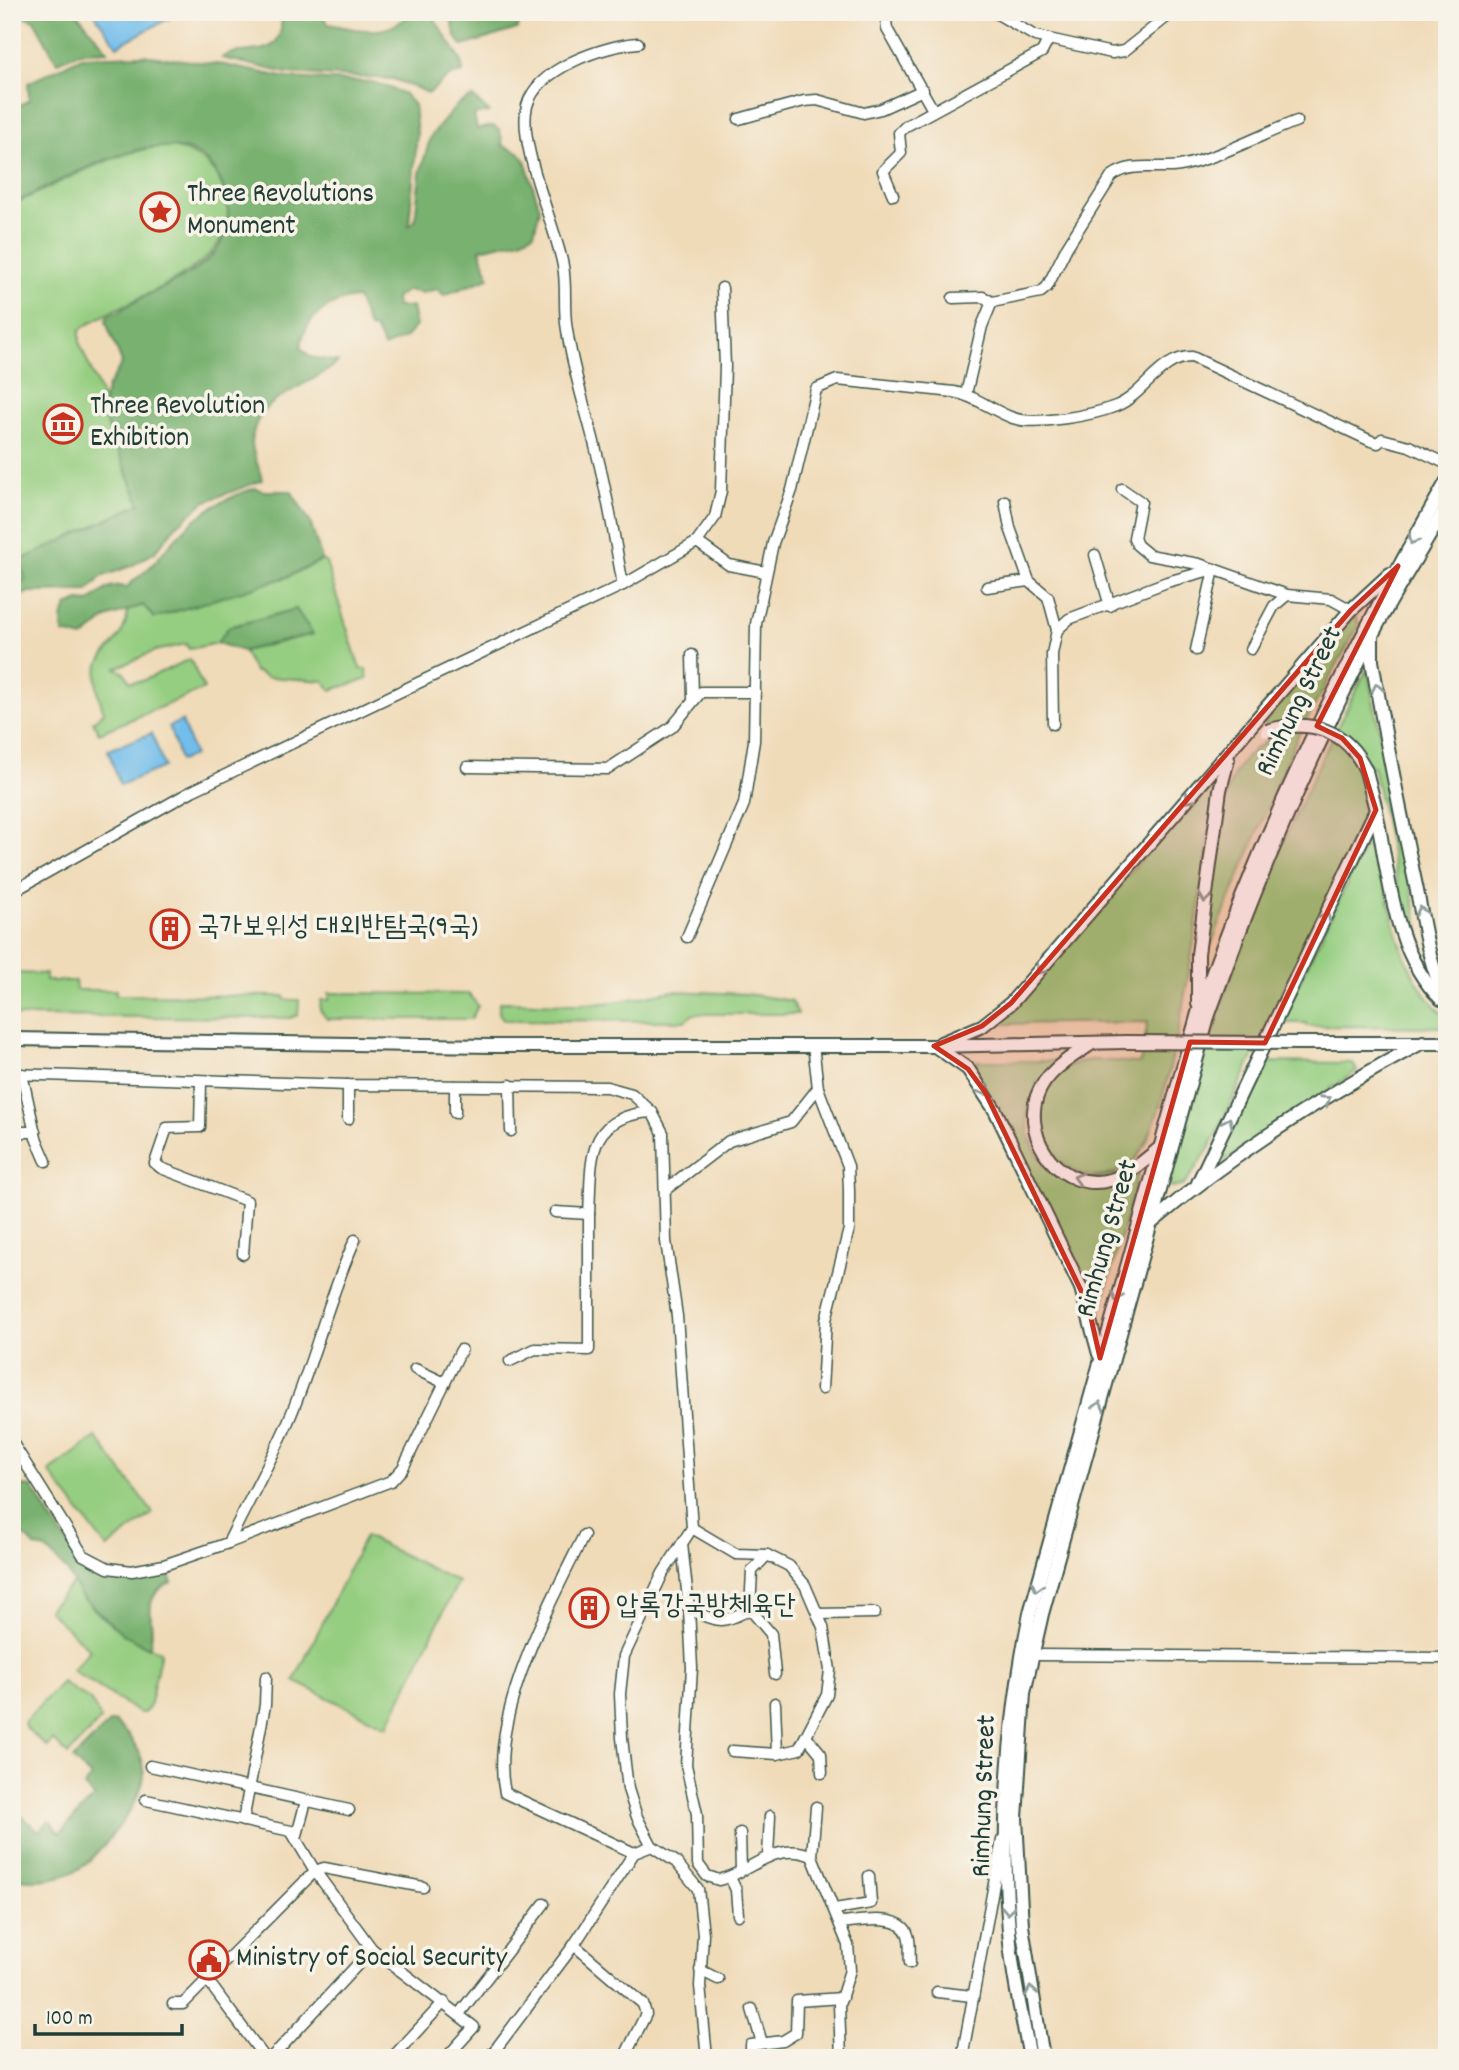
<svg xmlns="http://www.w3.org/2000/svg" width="1459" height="2070" font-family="Dekko,'Poor Story',sans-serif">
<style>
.green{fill:#96ce81;stroke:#5a865a;stroke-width:2}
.forest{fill:#78b16f;stroke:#4c7752;stroke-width:2}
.water{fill:#72bdeb;stroke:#487d90;stroke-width:2}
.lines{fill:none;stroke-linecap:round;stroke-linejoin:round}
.minor-casing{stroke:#3e5548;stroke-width:13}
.major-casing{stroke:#3e5548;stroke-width:16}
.minor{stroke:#fff;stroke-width:10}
.major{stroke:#fff;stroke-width:12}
.major-bridge-casing{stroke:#3e5548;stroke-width:16;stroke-linecap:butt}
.major-bridge{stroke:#fff;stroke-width:12}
.oneway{stroke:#8f9e9a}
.marked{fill:#c8321e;fill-opacity:0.2;stroke:#c8321e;stroke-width:5;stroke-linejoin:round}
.labels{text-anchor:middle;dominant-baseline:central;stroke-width:7;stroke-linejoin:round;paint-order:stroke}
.poi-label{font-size:28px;fill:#1f3d34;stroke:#f7f3e8;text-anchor:start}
.street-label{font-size:28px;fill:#1f3d34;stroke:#f7f3e8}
</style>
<rect width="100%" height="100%" fill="#f7f3e8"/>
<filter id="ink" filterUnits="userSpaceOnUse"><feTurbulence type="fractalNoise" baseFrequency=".0143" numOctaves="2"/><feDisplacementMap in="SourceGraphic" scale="14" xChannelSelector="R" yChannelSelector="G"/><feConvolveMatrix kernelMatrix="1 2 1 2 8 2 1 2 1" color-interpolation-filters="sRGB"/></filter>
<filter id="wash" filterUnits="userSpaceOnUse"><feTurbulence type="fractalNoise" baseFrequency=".00686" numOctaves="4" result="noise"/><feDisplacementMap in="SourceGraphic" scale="28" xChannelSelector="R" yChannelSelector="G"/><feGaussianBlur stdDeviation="1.57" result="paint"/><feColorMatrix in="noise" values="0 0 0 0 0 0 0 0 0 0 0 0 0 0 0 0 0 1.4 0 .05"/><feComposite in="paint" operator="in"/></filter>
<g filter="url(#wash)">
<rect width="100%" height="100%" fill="#f0dbb9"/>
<g class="green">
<path d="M169,146C196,153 213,163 224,190C253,270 125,295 80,330V344L147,504L33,578L12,588V205C59,184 118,148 169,146Z"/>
<path d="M322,560L326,563L360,669H366L368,679L331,690L324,681L267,677L254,671L243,651L313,634L229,627L217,643L189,649L186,644L155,651L116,668L125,673L130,682L142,681L190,659L204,689L99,733L93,721L104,712C79,646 124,659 128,609L287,577Z"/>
<path d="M1356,617L1359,625L1298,735L1209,949L1205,953L1203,948L1226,795C1235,768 1246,752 1271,739L1264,721L1350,618Z"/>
<path d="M1367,669L1426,964L1420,968L1406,926L1373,766L1358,773L1363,786L1365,821L1210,1147L1184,1185L1172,1188L1169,1182C1187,1116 1205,1049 1228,984C1265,875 1314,770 1367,669Z"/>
<path d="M1210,786L1215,794C1205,859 1175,1126 1133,1161C1062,1220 995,1092 1076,1063C1097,1056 1119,1063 1140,1063L1148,1022L996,1024L1204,788Z"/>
<path d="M1370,844H1376C1391,905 1397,975 1447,1018V1027L1307,1026V1023H1279L1364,849Z"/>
<polygon points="12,973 46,974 46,981 75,981 76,990 116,990 116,995 284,996 285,1000 299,1000 298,1015 290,1018 12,1016"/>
<path d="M674,991L747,994L792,1001L798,1014H694L684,1021L504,1020L499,1013V1002C534,1002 568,1006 603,1003C627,1001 651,994 674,991Z"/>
<polygon points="329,993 469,994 478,1006 471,1019 327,1019 320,1010 321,1000 329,1000"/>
<path d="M963,1061H1058C1049,1076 1035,1092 1029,1108C1021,1131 1042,1175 1068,1180C1090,1184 1116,1170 1138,1173L1098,1320L1086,1288Z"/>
<polygon points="1261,1062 1353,1063 1357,1071 1218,1165 1214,1161"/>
<polygon points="96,1437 153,1513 107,1548 49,1472"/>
<polygon points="365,1536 458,1582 387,1727 294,1681"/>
<path d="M73,1583C92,1613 127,1641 161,1651L149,1708L144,1713H139L72,1670L90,1650L48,1610Z"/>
<polygon points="62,1682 91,1701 101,1719 68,1755 53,1740 47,1747 25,1727 24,1722"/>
</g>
<g class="forest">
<polygon points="23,12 76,12 108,51 81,52 57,62 34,20 25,17"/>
<path d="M281,12H321L328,24C346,27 366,33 384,29C406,24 403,12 430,12L461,60L463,72L448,77L429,93L393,79L287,73L222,58C242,42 287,67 281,12Z"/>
<polygon points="449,12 521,12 517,29 463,46 456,37"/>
<path d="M141,55L225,65L287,78L373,82L403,93L414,105L417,134L409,225L415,221L420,173L431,136L458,104L473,97L489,112L474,115L477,129L494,126L500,131L503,146L519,152L525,160L540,209L534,233L521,240L480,249L489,278L444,295L437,289L421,293L408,290L395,298L397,307H412L416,326L405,338L384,347L375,329L369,328L357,298C330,300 303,318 301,348L310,357L338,362C311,388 252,395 252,444C253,456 260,468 262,480L204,502L175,527L155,552L133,565L101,577L88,591L29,592L12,600V586L25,580L21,560L140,504L102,413L107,388L122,363L106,322L107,317C112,312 116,314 121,310C150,290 190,281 215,252C230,234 231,209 223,187C192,99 67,179 14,203L12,201V109L29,100L28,83L82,57Z"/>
<path d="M255,488L264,491H291L310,522L322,560L287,577L154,618L143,605L107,618L83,638L63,633L62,619L67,606L79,601L89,602C101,594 112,580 126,588C135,579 147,571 155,562C186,524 207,504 255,488Z"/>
<polygon points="296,609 313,634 243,651 217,643 229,627"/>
<path d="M23,1486L32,1487C53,1519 79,1579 124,1578C138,1578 153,1574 167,1572L172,1582C135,1599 159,1621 149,1648L124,1635L81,1596L67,1571L46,1549L35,1547L12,1523V1496Z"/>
<path d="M110,1722L116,1723C130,1736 143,1751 144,1772C145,1799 98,1859 75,1871C58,1879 29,1884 12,1876V1826L22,1816L39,1831L49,1821L60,1833L94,1797L84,1787L91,1777L73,1759Z"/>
</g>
<g class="water">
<polygon points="93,12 181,12 117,46"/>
<polygon points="182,721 194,755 180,761 169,726"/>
<polygon points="152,733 164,767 120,785 108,750"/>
</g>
</g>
<g filter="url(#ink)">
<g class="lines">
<g class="minor-casing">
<g id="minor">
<polyline points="885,12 887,29 933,110"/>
<polyline points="994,12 1035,36 1112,53 1124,51 1173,12"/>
<polyline points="739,119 804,101 817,100 864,113 881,109 923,90"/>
<polyline points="893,195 883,171 901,153 899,133 906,126 1042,52 1048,40"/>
<path d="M953,298L983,297L992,302L1041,292L1047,287L1067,247L1112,176C1132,161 1157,170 1180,166C1216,159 1262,134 1297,121"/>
<polyline points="966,394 982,326 992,302"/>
<polyline points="1122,489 1141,502 1134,538 1137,545 1149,555 1199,564 1287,595 1331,599 1351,610"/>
<polyline points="1005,501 1010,528 1029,581 1048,597 1057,630"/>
<polyline points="697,542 729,565 766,572"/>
<polyline points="1095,555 1110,606"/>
<path d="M623,585C615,542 608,497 597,454C587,413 573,372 567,330C563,309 567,287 563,266C556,226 517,144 527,106C537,68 603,46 638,43"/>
<polyline points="987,587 1029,581"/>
<polyline points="1251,649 1274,606 1287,595"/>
<polyline points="692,655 693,698"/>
<polyline points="1053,724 1052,654 1057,630 1069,619 1167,582 1214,569 1196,650"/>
<polyline points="467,767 608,769 672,727 701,692 755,692"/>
<polyline points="12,892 192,791 623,585 697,542 715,517 721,491 725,366 722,288"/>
<path d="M687,937L744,804L754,741L756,624L773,543L792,490L816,389L837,380L954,392C976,396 993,411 1013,418C1035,426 1094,415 1116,406C1143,396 1161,356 1192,357L1371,441L1378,443L1382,439L1409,446L1447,464"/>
<polyline points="813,1045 818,1088 848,1166 849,1190 849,1229 826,1320 822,1389"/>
<polyline points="12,1074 348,1085 607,1087 632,1094 652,1112"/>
<polyline points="22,1074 36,1138 46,1161"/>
<polyline points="201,1082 200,1127 167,1128 155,1163 161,1168 247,1201 243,1254"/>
<polyline points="510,1085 511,1131"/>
<polyline points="455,1113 455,1086"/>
<polyline points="348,1119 348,1085"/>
<polyline points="12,1132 35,1132"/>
<polyline points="665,1190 729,1141 791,1122 818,1088"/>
<path d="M555,1212L589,1214C592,1162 584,1116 652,1112L663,1133L666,1241L677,1316L692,1528L663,1573L624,1656L620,1694L622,1738L628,1789L637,1817L652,1846L676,1862L698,1889L703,1934L700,1986L707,2058"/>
<polyline points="510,1361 535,1349 589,1350 589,1214"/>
<polyline points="415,1369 445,1383"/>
<polyline points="12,1442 83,1555 108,1568 132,1571 164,1565 228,1543 391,1481 403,1468 461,1350"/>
<polyline points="692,1528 736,1554 767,1555 789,1566 805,1585 823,1627 830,1670 827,1695 799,1749 777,1754 732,1751"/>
<path d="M584,1535C550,1604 488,1716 505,1793L634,1853"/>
<path d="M228,1543C248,1502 270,1463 288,1422C314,1362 328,1298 355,1240"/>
<path d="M682,1544L689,1609L692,1668L686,1765L697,1814L698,1864L707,1876L719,1880C751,1872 776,1840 812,1856L848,1945L850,1970L839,2005L841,2058"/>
<polyline points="767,1555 752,1571 750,1609 771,1634 775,1674"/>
<path d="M689,1609C718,1622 721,1625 750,1609"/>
<polyline points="817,1614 875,1613"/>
<polyline points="1033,1655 1447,1658"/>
<polyline points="775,1703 777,1754"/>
<polyline points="807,1737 821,1754 822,1773"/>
<polyline points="150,1766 349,1810"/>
<polyline points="146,1800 291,1831 315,1871 372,1949 474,2027 446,2058"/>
<polyline points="243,1821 265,1705 266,1677"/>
<polyline points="740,1833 741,1870"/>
<polyline points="296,1839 306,1801"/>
<polyline points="768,1856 770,1816"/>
<polyline points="812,1856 816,1807"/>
<polyline points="730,1877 736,1890 738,1915"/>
<polyline points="835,1909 871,1903 869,1876"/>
<path d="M840,1923C858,1922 901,1912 908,1935C911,1943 909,1954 910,1963"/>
<polyline points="574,1945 643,2004 646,2014 624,2058"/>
<polyline points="700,1970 718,1979"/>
<polyline points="208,1981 265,2058"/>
<polyline points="937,1992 972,1996"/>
<polyline points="173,2004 183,2004 315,1871 324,1868 423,1887"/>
<polyline points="752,2009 762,2043"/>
<polyline points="459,2014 544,1904"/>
<polyline points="271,2058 372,1949"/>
<polyline points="392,2058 444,2002"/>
<polyline points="489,2058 574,1945 634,1853 652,1846"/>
<polyline points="751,2058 751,2045 783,2041 796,2033 797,2001 842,1998"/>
<polyline points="962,2058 1002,1840"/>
</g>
</g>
<g class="major-casing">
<g id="major">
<path d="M1372,638V661C1385,736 1400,811 1416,886C1424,924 1428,966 1447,999"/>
<path d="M1376,811C1389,874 1393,953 1441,999"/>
<polyline points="1198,1004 1198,954 1220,790 1228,759"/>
<polyline points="12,1039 493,1046 934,1046 1127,1042"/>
<polyline points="941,1043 982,1026 1011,1003 1351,610 1390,574"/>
<polyline points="1300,1043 1447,1043"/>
<path d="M1091,1044C1071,1057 1046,1071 1037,1096C1022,1140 1062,1193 1110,1180C1129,1175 1145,1160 1160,1148"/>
<polyline points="935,1046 968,1069 995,1110 1081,1288 1099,1354"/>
<polyline points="1198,1183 1376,810 1366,771"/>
<path d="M1150,1224C1231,1155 1330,1092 1423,1042"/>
<path d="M1030,2058C1022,2016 1012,1974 1009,1931C1000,1824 1009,1718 1030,1613L1198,1013C1264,826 1348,653 1447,481"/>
<path d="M1043,2058L1022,1926L1016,1818L1024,1693L1042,1614L1209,1014C1255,885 1308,761 1370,639C1393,593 1422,550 1447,505"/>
</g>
</g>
<use href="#minor" class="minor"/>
<use href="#major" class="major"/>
<g class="major-bridge-casing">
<g id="major-bridge">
<path d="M1267,731C1309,718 1347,729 1366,771"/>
<polyline points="1127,1042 1300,1043"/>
</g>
</g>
<use href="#major-bridge" class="major-bridge"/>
</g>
<defs><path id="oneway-chevron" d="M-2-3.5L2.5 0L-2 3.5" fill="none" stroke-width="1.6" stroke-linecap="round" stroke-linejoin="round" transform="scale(1.75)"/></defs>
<g class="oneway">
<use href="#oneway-chevron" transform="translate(1413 540) rotate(120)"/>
<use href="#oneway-chevron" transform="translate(1377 688) rotate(-100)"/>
<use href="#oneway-chevron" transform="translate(1189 799) rotate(131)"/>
<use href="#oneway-chevron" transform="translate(1205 898) rotate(98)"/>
<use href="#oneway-chevron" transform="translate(1421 911) rotate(-102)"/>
<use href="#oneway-chevron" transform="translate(1326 917) rotate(-64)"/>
<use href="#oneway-chevron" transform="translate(1040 970) rotate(131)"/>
<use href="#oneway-chevron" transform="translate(984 1091) rotate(57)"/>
<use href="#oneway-chevron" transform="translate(1326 1100) rotate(-33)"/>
<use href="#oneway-chevron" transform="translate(1228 1122) rotate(-64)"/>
<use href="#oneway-chevron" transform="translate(1078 1178) rotate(-164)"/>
<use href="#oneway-chevron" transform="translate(1117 1297) rotate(106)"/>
<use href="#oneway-chevron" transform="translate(1099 1406) rotate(-75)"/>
<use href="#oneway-chevron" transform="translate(1037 1587) rotate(106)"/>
<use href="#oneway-chevron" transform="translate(1008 1910) rotate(88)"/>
<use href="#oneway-chevron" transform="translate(1031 1991) rotate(-100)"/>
</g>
</g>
<path class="marked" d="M1398,566L1317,726L1342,738L1360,758L1376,810L1265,1043L1190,1042L1100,1358L1088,1305L985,1092L968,1069L934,1046L982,1026L1011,1003L1351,610Z"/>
<defs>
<g id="sight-ring" transform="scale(2.0125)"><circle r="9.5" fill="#f7f3e8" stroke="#c8321e" stroke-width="1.5"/><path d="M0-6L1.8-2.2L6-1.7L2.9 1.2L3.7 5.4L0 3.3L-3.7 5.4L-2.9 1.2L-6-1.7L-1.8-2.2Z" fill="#c8321e"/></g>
<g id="museum-ring" transform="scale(2.0125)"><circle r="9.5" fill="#f7f3e8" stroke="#c8321e" stroke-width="1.5"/><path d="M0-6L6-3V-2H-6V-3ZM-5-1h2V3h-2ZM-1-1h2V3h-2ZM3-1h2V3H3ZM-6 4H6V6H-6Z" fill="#c8321e"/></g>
<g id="building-ring" transform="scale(2.0125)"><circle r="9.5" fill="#f7f3e8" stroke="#c8321e" stroke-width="1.5"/><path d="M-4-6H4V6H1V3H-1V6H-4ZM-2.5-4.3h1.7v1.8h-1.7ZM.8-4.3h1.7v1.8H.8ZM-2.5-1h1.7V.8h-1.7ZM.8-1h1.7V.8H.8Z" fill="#c8321e"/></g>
<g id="civic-ring" transform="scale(2.0125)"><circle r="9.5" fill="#f7f3e8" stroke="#c8321e" stroke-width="1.5"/><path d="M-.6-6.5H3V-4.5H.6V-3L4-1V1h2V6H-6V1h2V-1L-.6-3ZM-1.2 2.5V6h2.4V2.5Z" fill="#c8321e"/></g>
</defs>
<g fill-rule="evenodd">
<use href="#sight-ring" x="160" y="212"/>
<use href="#museum-ring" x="63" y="424"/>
<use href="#building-ring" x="170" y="929"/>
<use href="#building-ring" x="589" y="1608"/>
<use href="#civic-ring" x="209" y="1960"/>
</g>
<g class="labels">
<g class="poi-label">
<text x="187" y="196">Three Revolutions<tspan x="187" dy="32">Monument</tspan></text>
<text x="90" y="408">Three Revolution<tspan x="90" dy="32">Exhibition</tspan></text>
<text x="197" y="929">국가보위성 대외반탐국(9국)</text>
<text x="616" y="1608">압록강국방체육단</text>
<text x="236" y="1960">Ministry of Social Security</text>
</g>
<g class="street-label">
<text transform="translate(1301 702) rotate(-64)">Rimhung Street</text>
<text transform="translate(1109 1239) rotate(-74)">Rimhung Street</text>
<text transform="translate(986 1796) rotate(-88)">Rimhung Street</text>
</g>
</g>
<rect width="1459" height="2070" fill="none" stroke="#f7f3e8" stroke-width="42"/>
<path d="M35 2024v10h147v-10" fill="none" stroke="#1f3d34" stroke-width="3.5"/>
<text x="46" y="2024" font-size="21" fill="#1f3d34" stroke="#f7f3e8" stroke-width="5" paint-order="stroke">100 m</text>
</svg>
